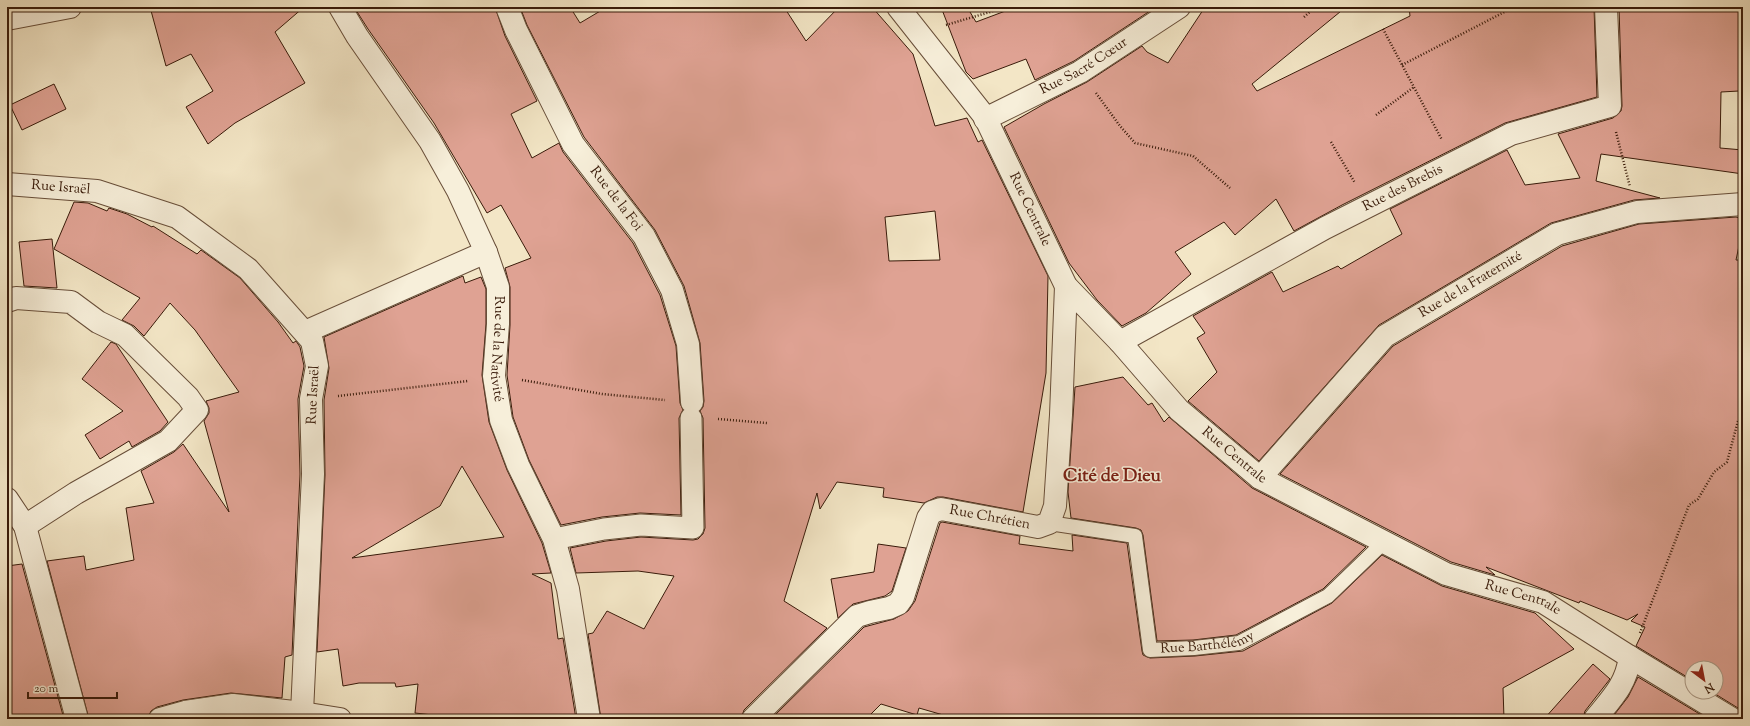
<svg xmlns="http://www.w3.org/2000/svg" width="1750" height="726" font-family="'Sorts Mill Goudy',serif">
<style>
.building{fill:#dfa293;stroke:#391b0a;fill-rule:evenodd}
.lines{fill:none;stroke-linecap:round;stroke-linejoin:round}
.service-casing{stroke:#684e39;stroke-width:16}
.pedestrian-casing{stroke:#684e39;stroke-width:23}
.minor-casing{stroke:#684e39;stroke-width:24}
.path{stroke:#391b0a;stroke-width:2.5;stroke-dasharray:1 2;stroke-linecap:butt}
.service{stroke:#f7efda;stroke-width:14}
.pedestrian{stroke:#f7efda;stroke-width:21}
.minor{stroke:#f7efda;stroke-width:22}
.labels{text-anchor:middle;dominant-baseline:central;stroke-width:3;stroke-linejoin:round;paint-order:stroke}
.street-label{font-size:14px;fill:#391b0a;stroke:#f7efda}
.district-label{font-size:18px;font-weight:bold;fill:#7a1f14;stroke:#f7efda}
</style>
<rect width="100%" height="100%" fill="#f3e6c6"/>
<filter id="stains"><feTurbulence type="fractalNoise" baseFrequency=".005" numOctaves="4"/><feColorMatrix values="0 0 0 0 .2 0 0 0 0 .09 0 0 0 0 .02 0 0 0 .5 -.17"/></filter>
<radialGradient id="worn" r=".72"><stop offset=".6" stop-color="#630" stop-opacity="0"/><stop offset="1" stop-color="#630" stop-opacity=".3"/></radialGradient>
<g class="building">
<polygon points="150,7 304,7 275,32 305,83 235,123 208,144 186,107 213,91 191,54 166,66"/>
<polygon points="354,7 495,7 505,36 537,101 511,114 532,158 559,143 563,152 633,243 660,295 676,346 680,403 683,410 679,418 681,515 640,513 602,517 561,525 529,460 513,417 507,375 510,325 510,287 505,268 531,258 501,205 487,213 434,123 368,29"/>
<path d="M520,7H570L580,23L607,7H784L806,41L839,7H872L913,54L935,126L967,118L978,142L982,140L1048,276L1046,373L1023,512L943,497H937L924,503L883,497L884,488L837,482L820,509L817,493L784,601L827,628L744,710L741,719H601L588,634L593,633L607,611L644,629L674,576L638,571L576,573L570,548L606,541L641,537L693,540L698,539L703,534L705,528L703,418L700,411L703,407L704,401L700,343L684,286L655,230L584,137L527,25ZM935,211L940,260L889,261L885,217Z"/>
<polygon points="941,7 967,7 976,22 1016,7 1156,7 1074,61 1035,80 1026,59 973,79 966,72"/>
<polygon points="1205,7 1346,7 1252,84 1257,91 1410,16 1409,7 1594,7 1597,97 1505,123 1342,205 1294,231 1276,199 1235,235 1224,222 1175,252 1191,274 1146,313 1122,326 1097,300 1069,263 1004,127 1044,104 1087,82 1142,46 1147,52 1168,63"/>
<polygon points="1619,7 1743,7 1743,62 1740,61 1739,91 1721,92 1720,148 1743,150 1743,174 1601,154 1596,181 1660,198 1634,200 1551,223 1379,325 1259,461 1188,401 1217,372 1197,338 1205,333 1193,316 1272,272 1283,292 1338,266 1341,269 1402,234 1390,209 1507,150 1525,185 1580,178 1558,134 1613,118 1621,111 1622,106"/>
<polygon points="54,84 66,109 22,130 10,105"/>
<polygon points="74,202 88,203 107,211 109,208 127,214 152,227 153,226 197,254 201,250 240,278 278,322 293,343 296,341 300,347 304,366 298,399 300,474 292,655 285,657 282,698 231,693 183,700 157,707 151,711 148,719 89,719 47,561 84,556 86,570 134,560 126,508 154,503 141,471 174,452 183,444 229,512 204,421 209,413 209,408 206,401 239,392 195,330 170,303 144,336 134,326 122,320 140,298 54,249"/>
<polygon points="1736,217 1743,219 1743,227 1736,260 1743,260 1743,713 1738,708 1712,692 1716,692 1716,668 1692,668 1692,680 1636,646 1645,627 1631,621 1638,614 1627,620 1580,601 1579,603 1486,567 1495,575 1451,562 1280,474 1393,346 1562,246 1639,224"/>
<polygon points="52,239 57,288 24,286 19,242"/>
<path d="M463,276L465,283L481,277L486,289V324L482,375L489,422L507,470L542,543L551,573L532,574L551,583L558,639L563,638L576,719H468L415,713L418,684L396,687L395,683H359L343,686L338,649L317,652L325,475L324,400L329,368L324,337ZM462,466L504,537L352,558L440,506Z"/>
<polygon points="111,342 116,344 168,422 160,431 132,447 129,441 100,459 85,435 123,411 82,379"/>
<polygon points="1123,377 1148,405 1152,403 1164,422 1169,417 1252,488 1366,547 1323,589 1236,635 1193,640 1157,641 1143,535 1141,530 1136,528 1071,518 1068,492 1075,387"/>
<polygon points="942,522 1020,536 1019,544 1073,551 1072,535 1127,543 1142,651 1143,655 1150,658 1195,656 1243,651 1332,603 1382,555 1442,586 1535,613 1574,649 1503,688 1504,719 957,719 919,708 917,715 881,704 866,719 771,719 864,627 894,619 908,611 915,601 940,523"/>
<polygon points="878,544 906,548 892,591 885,596 853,604 838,618 831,579 874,572"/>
<polygon points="22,564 64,719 7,719 7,566"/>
<polygon points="1593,664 1610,679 1585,711 1583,719 1544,719"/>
<polygon points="1638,677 1708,719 1611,719 1628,697"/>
</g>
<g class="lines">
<g class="service-casing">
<g id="service">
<path id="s1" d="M1049,523L1135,536L1150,650L1194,648L1239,643L1328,596L1385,541"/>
</g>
</g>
<g class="pedestrian-casing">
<polyline id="pedestrian" points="554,539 604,529 641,525 693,528 691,418"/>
</g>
<g class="minor-casing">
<g id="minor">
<path id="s2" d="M340,7L357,36L430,141L458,191L486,252L498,287V324L494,376L501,420L518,465L554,539L568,589L589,719"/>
<path id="s3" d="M507,7L516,30L573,144L644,236L672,290L688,344L692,402"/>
<path id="s4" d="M898,7L985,117L1066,286L1120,342L1179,410L1260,478L1446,574L1543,602L1630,657L1732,719"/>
<polyline points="7,19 70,7"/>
<path id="s5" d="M985,119L1080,72L1179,7"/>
<path id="s6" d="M7,184L97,191L177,217L248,269L312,341L317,366L311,399L313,474L302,713"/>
<polyline points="7,301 16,298 71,302 98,322 125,335 188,397 197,410 168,441 76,493 25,526"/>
<polyline points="305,332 486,252"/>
<path id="s7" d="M1120,342L1325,228L1511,134L1610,106L1606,7"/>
<path id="s8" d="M1260,478L1385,336L1557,234L1637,212L1743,204"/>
<polyline points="7,499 25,526 77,719"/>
<polyline points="160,719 185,712 233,705 302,713 340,719"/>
<path id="s9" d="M753,719L857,616L870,612L889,608L898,604L903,597L928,518L932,512L941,509L1038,527L1049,523L1055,506L1061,415L1066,286"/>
<path d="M1595,719C1612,698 1626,685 1630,657"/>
</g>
</g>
<g class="path">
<polyline points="1304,17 1315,7"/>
<polyline points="946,25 1007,7"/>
<polyline points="1383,29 1442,140"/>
<polyline points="1402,65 1514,7"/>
<polyline points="1096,93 1120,126 1135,143 1193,156 1230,188"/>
<polyline points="1376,115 1414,87"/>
<polyline points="1616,132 1630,187"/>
<polyline points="1331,142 1355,183"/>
<polyline points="522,380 602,394 665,400"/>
<polyline points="338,396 468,381"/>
<polyline points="718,419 767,423"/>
<polyline points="1640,633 1689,505 1698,499 1714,472 1727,462 1738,421"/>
</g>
<use href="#service" class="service"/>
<use href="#pedestrian" class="pedestrian"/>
<use href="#minor" class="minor"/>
</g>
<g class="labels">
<g class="street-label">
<text stroke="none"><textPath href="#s5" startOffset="112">Rue Sacré Cœur</textPath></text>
<text stroke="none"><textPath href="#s6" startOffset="54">Rue Israël</textPath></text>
<text stroke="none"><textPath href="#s7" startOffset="322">Rue des Brebis</textPath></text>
<text stroke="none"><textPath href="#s3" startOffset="222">Rue de la Foi</textPath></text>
<text stroke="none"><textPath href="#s4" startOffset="243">Rue Centrale</textPath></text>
<text stroke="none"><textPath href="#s8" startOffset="289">Rue de la Fraternité</textPath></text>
<text stroke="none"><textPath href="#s2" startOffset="385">Rue de la Nativité</textPath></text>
<text transform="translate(314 395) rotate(-87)">Rue Israël</text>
<text stroke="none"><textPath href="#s4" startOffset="567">Rue Centrale</textPath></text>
<text stroke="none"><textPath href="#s9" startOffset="347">Rue Chrétien</textPath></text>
<text stroke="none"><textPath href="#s4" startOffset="891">Rue Centrale</textPath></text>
<text stroke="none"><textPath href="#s1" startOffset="260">Rue Barthélémy</textPath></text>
</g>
<g class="district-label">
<text x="1112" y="477">Cité de Dieu</text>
</g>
</g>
<rect width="1750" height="726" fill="none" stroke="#f3e6c6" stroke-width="24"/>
<rect x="8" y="8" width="1734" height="710" fill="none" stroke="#391b0a" stroke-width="2"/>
<rect x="12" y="12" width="1726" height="702" fill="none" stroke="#391b0a"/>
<g transform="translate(1704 680) rotate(148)"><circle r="19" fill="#f7efda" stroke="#ab9a87"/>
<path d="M0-3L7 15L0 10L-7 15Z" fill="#8f2418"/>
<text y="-6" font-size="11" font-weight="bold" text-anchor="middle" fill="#391b0a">N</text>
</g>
<path d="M28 692v6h89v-6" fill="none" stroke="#391b0a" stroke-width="2"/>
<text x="34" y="692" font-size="12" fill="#391b0a" stroke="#f7efda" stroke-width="3" paint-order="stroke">20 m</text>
<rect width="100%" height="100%" filter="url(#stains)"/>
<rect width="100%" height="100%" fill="url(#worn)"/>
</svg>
